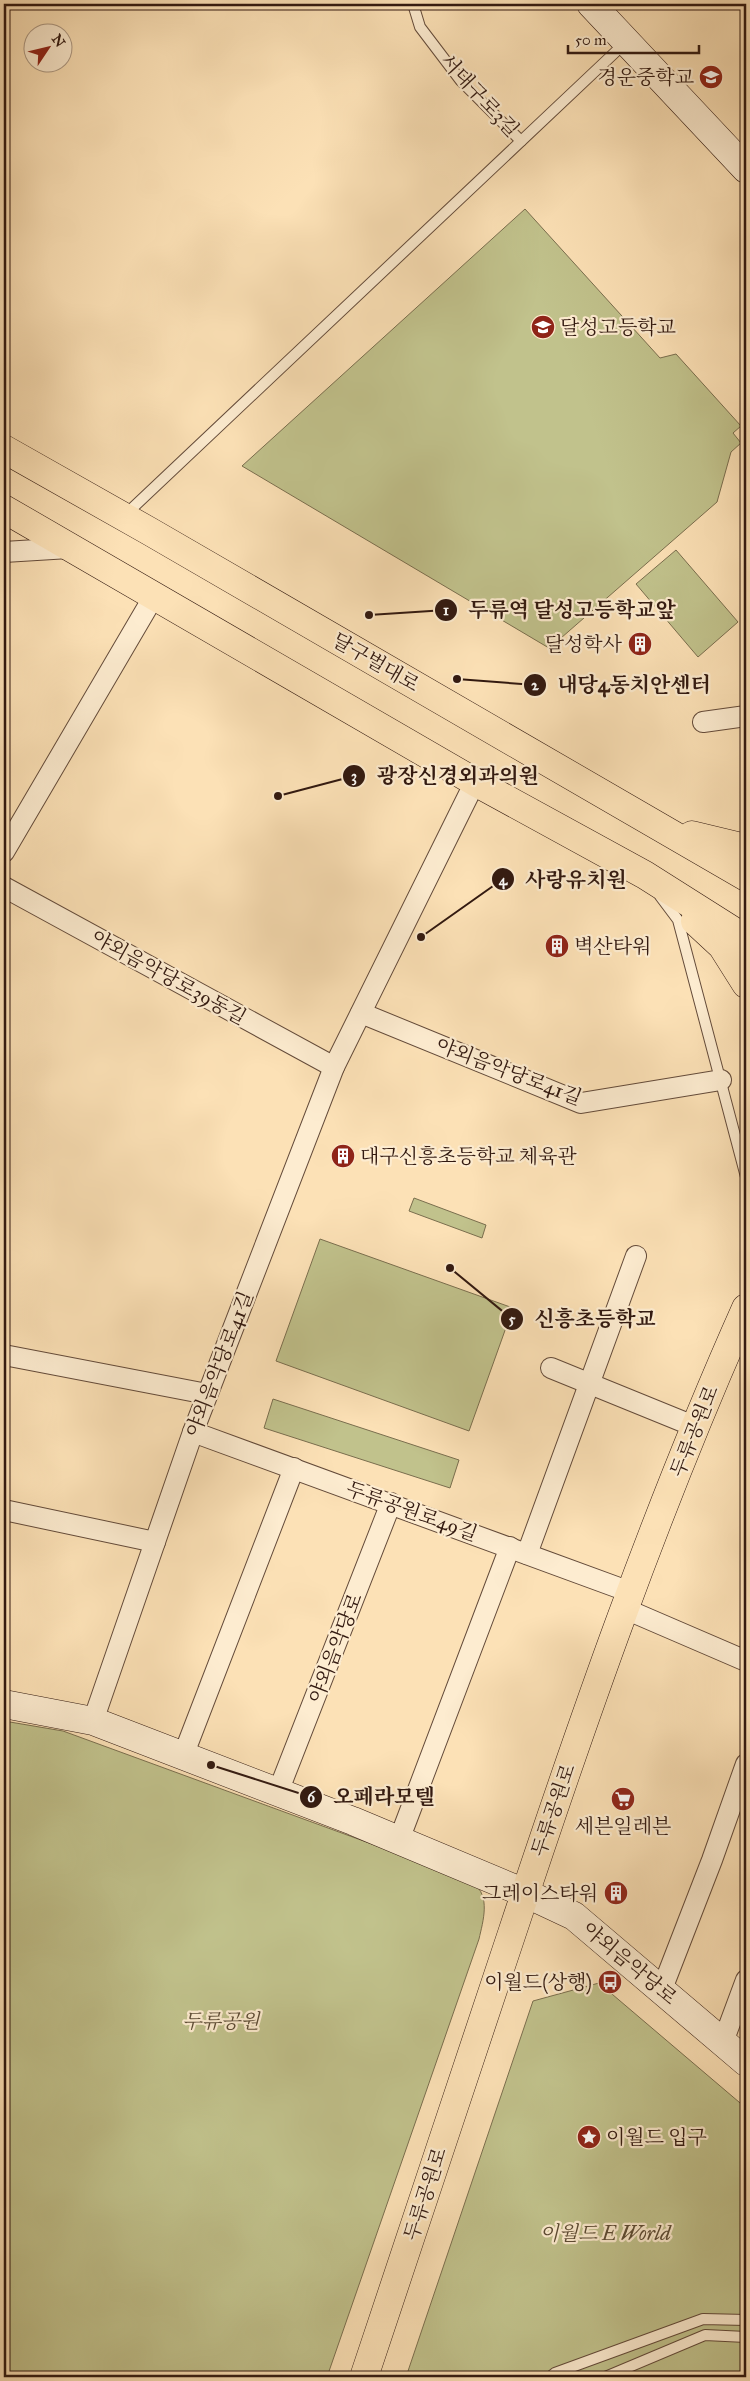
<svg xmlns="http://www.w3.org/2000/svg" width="750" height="2381" font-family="'IM FELL Great Primer','Noto Serif KR',serif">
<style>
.green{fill:#c1c28c;stroke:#7a6e4e}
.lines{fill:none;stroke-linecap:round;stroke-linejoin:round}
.lane-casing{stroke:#644b3a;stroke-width:12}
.street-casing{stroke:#644b3a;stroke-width:22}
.secondary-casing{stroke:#321910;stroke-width:29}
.primary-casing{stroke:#321910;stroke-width:29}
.lane{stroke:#fdecd0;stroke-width:10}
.street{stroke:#fdecd0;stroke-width:20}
.secondary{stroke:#fdecd0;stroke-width:28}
.primary{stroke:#fce1b6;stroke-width:28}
.labels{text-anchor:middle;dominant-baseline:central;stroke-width:4.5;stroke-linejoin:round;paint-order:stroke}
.poi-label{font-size:20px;fill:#321910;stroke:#fdecd0;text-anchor:end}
.street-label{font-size:20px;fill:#321910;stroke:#fdecd0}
.park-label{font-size:20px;font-style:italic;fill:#5d4c35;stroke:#fdecd0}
.leader{fill:none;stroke:#321910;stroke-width:2}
.callout-dot{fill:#321910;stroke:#fdecd0;stroke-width:2}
.mark-label{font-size:15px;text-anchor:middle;font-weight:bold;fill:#fff}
.callout-label{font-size:21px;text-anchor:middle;font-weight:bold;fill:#321910;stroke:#fdecd0;stroke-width:4.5;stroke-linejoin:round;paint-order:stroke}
</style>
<rect width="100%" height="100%" fill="#fce1b6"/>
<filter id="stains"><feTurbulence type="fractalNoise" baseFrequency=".004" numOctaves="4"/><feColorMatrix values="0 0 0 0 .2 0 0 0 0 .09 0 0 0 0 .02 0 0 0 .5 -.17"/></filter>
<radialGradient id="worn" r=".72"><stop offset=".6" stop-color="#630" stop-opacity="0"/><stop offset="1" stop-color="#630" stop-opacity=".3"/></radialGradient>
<g class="green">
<polygon points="525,209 660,358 676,354 741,426 733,433 741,443 731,452 717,502 561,638 554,651 242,466"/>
<polygon points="676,550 738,622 698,657 636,584"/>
<polygon points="414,1198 486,1225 482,1238 409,1211"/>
<polygon points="320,1239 513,1308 469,1431 276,1361"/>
<polygon points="273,1399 459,1460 450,1488 264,1428"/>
<path d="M4,1721L63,1731L451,1873C457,1876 467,1879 473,1883C491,1896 483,1921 479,1939L327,2377H4Z"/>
<polygon points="599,1983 746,2108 746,2377 406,2377 533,2001"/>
</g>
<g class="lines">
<g class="lane-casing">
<g id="lane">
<polyline points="413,4 420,27 461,81 521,141"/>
<polyline points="124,516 626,42"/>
<polyline points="660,896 678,920 746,1177"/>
<polyline points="550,2377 555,2373 703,2319 746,2320"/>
<polyline points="605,2377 705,2335 746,2337"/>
</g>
</g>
<g class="street-casing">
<g id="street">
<polyline points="4,552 69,548"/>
<polyline points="703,722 746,716"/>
<polyline points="4,852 154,596"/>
<polyline points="4,887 334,1067"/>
<polyline points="361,1013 581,1103 721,1080"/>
<polyline points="4,1355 207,1394"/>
<polyline points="551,1368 696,1427"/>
<polyline points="193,1432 630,1592"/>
<polyline points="4,1510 155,1542"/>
<polyline points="527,1554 636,1256"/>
<polyline points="623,1608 746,1661"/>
<polyline points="93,1721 193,1432 334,1067 475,782"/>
<polyline points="183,1756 294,1468"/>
<polyline points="278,1792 391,1503"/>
<polyline points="399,1840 510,1547"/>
<polyline points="662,1989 712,1860 746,1764"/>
<polyline points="723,2042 746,1980"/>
</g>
</g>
<g class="secondary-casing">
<g id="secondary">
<polyline points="591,4 746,169"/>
<polyline points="4,1704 93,1721 353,1821 525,1893 574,1916 746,2062"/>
</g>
</g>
<g class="primary-casing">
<g id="primary">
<polyline points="4,449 149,531 746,877"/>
<polyline points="4,509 475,782 645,875 746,939"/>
<polyline points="692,835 746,848"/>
<polyline points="695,921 722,946 746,984"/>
<path d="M364,2377C413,2229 463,2081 512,1933C582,1722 655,1512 746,1308"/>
</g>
</g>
<use href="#lane" class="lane"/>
<use href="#street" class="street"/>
<use href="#secondary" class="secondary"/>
<use href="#primary" class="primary"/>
</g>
<defs>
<g id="school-disc" transform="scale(1.25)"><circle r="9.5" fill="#8f2418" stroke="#fdecd0"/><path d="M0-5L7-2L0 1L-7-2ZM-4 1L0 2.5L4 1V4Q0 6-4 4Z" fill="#fff"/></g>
<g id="building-disc" transform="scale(1.25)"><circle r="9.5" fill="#8f2418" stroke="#fdecd0"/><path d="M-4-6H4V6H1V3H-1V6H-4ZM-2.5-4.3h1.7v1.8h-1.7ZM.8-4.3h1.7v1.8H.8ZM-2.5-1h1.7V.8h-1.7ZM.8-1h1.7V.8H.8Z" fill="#fff"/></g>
<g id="supermarket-disc" transform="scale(1.25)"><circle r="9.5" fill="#8f2418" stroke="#fdecd0"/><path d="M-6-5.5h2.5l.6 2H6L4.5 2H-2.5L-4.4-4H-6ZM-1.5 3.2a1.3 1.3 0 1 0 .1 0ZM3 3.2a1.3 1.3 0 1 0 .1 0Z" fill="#fff"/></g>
<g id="bus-disc" transform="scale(1.25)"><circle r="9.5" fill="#8f2418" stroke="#fdecd0"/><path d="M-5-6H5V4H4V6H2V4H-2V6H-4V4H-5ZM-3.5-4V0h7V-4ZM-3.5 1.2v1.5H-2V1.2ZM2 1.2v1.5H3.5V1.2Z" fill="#fff"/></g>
<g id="sight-disc" transform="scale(1.25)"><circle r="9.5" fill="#8f2418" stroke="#fdecd0"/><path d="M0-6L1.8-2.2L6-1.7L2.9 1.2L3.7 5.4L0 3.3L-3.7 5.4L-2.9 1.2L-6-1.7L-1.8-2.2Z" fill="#fff"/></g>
</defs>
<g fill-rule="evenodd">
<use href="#school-disc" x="711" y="77"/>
<use href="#school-disc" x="543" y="327"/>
<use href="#building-disc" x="640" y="644"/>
<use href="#building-disc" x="557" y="946"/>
<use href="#building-disc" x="343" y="1156"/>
<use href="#supermarket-disc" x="623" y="1799"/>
<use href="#building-disc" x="616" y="1893"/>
<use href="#bus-disc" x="610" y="1982"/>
<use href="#sight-disc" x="589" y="2137"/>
</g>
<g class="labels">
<g class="poi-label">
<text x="694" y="77">경운중학교</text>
<text x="560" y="327" text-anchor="start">달성고등학교</text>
<text x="622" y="644">달성학사</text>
<text x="574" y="946" text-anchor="start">벽산타워</text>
<text x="360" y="1156" text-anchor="start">대구신흥초등학교 체육관</text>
<text x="623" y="1826" text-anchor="middle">세븐일레븐</text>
<text x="598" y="1893">그레이스타워</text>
<text x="592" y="1982">이월드(상행)</text>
<text x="606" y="2137" text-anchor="start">이월드 입구</text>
</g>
<g class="street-label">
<text transform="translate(480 95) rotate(47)">서대구로3길</text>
<text transform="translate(376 662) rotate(30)">달구벌대로</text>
<text transform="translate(169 977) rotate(29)">야외음악당로39동길</text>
<text transform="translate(509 1071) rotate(21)">야외음악당로41길</text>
<text transform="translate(219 1364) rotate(-69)">야외음악당로41길</text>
<text transform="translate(694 1431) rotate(-68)">두류공원로</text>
<text transform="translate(412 1511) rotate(20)">두류공원로49길</text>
<text transform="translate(335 1648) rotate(-69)">야외음악당로</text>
<text transform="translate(553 1810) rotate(-71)">두류공원로</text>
<text transform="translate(630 1963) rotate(40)">야외음악당로</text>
<text transform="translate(425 2194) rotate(-72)">두류공원로</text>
</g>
<g class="park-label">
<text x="221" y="2021">두류공원</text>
<text x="605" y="2233">이월드 E World</text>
</g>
</g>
<path class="leader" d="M369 615L446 610M457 679L535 685M278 796L354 776M421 937L503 879M450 1268L512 1319M211 1765L311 1797"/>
<g class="callout-dot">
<circle cx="369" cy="615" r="5"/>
<circle cx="457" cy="679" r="5"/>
<circle cx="278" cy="796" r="5"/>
<circle cx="421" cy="937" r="5"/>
<circle cx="450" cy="1268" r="5"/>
<circle cx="211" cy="1765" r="5"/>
<circle cx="446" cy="610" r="12"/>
<circle cx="535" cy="685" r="12"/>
<circle cx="354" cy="776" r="12"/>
<circle cx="503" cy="879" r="12"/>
<circle cx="512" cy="1319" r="12"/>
<circle cx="311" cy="1797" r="12"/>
</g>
<g class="mark-label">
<text x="446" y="615">1</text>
<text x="535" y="690">2</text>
<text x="354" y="781">3</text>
<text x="503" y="885">4</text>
<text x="512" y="1324">5</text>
<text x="311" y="1802">6</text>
</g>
<g class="callout-label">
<text x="572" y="617">두류역 달성고등학교앞</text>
<text x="634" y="692">내당4동치안센터</text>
<text x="458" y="783">광장신경외과의원</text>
<text x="576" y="887">사랑유치원</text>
<text x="595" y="1326">신흥초등학교</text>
<text x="384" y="1804">오페라모텔</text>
</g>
<rect width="750" height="2381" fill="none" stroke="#fce1b6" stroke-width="20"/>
<rect x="5" y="5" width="740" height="2371" fill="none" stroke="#321910" stroke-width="2.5"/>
<rect x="10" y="10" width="730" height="2361" fill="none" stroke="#321910"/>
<g transform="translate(48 48) rotate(55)"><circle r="24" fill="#fdecd0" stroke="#ac9883"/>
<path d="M0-4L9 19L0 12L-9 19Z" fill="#8f2418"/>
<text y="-8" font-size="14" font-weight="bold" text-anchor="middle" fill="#321910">N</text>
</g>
<path d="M568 45v8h131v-8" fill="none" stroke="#321910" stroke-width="2.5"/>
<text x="575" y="45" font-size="15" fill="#321910" stroke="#fdecd0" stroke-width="4" paint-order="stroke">50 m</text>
<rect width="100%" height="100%" filter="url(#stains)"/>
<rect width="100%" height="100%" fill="url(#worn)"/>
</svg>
